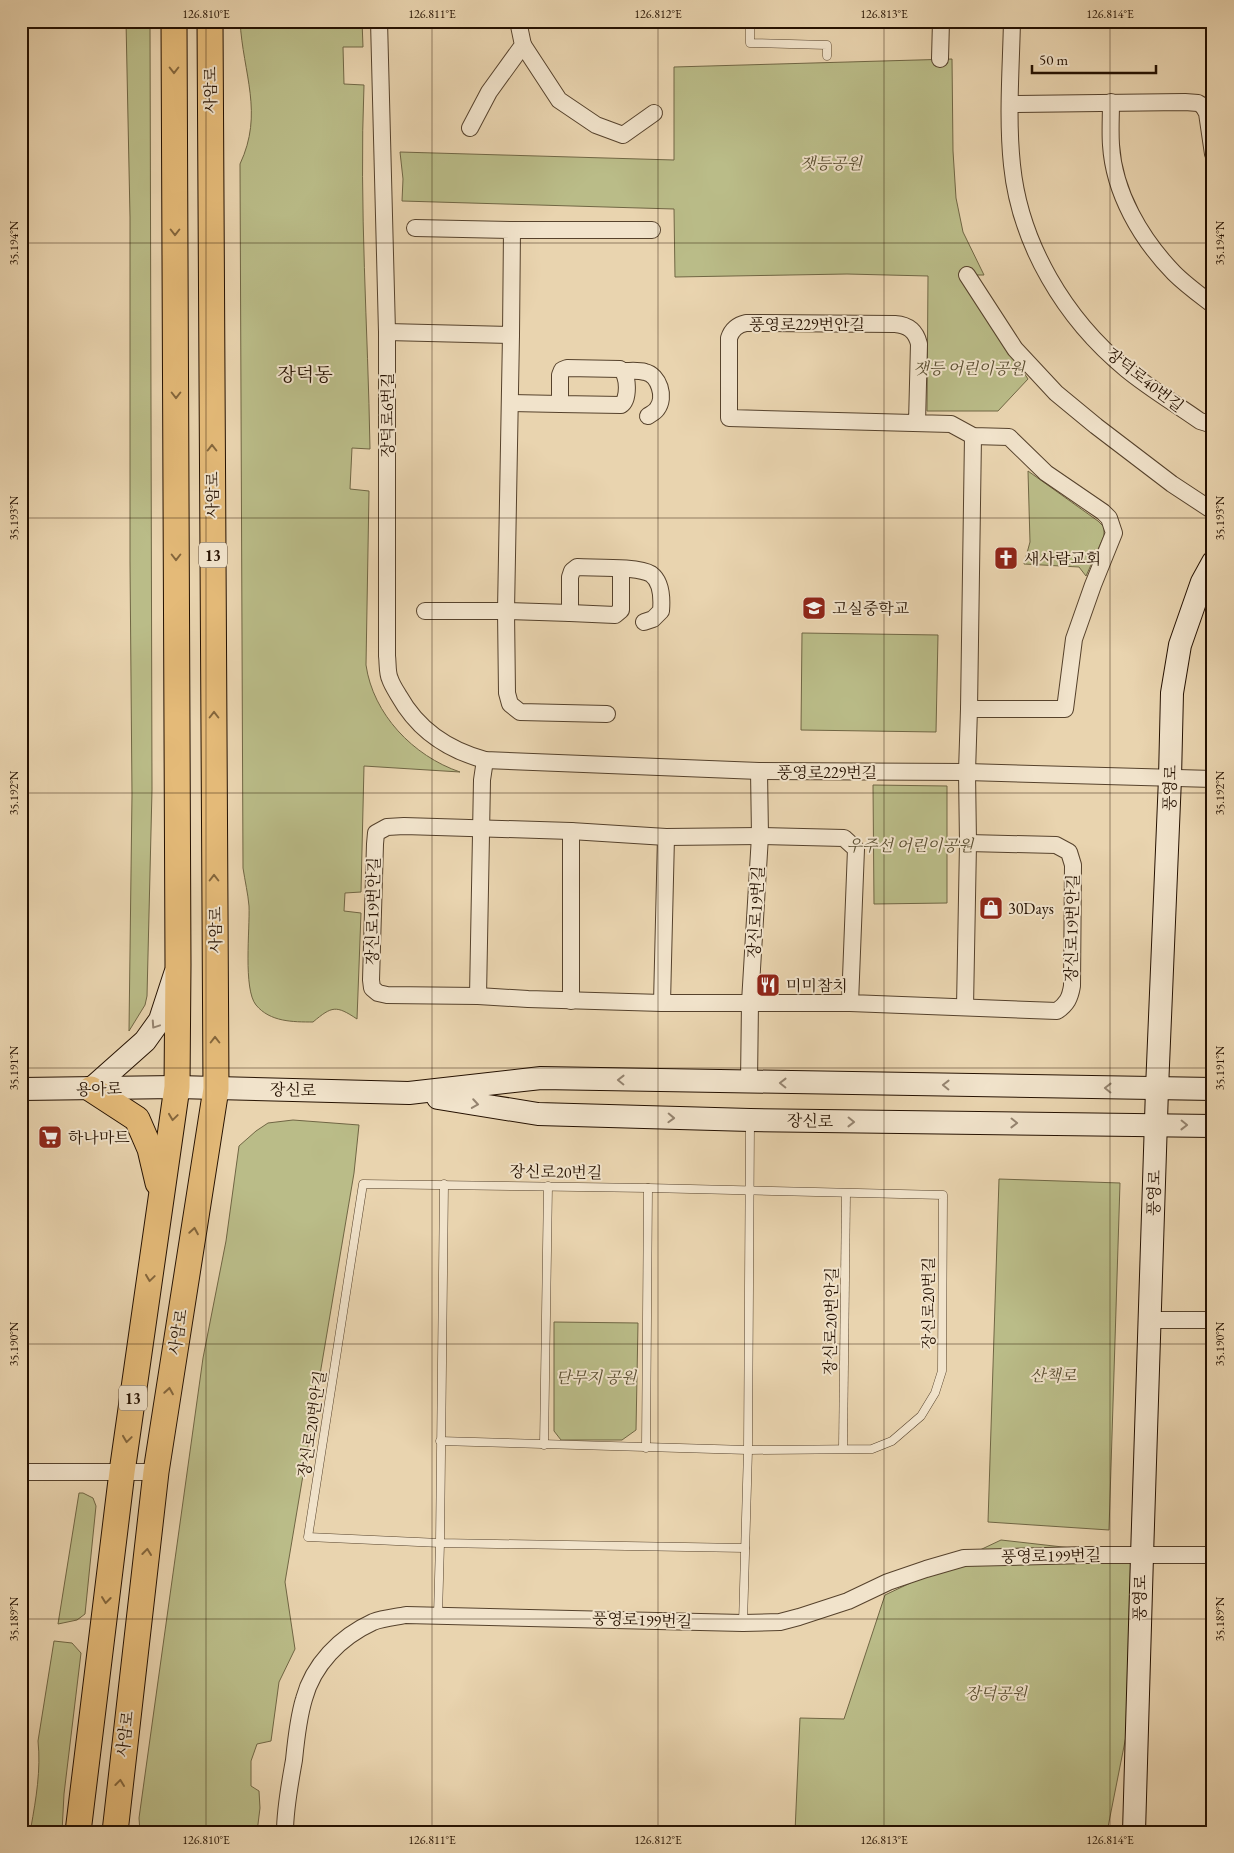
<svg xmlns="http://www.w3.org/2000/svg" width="1234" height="1853" font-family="'EB Garamond','Noto Serif KR',serif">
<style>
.green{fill:#babc88;stroke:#706644}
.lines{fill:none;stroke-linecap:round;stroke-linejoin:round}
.lane-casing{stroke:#56422c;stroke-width:9}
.street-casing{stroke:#56422c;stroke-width:18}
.secondary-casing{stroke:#251101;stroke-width:24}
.primary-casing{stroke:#251101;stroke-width:27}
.lane{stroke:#f1e3cb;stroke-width:8}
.street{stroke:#f1e3cb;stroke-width:16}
.secondary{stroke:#f1e3cb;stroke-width:22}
.primary{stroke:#e4ba78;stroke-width:25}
.oneway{stroke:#84663c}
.oneway2{stroke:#958470}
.ticks{fill:none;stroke:#251101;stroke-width:1;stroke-opacity:0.45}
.labels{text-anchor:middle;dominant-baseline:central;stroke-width:4;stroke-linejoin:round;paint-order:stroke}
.shield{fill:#f1e3cb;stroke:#62503e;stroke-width:1}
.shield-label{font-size:15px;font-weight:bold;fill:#251101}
.street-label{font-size:16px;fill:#251101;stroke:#f1e3cb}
.park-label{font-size:16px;font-style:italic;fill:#594d30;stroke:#f1e3cb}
.poi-label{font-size:16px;fill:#251101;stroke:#f1e3cb;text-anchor:start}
.quarter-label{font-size:19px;fill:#251101;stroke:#f1e3cb}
.neatline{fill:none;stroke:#251101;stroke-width:2}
.ticks-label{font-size:12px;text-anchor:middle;fill:#251101}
</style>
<rect width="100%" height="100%" fill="#e9d4af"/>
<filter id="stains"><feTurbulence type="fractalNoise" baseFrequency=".004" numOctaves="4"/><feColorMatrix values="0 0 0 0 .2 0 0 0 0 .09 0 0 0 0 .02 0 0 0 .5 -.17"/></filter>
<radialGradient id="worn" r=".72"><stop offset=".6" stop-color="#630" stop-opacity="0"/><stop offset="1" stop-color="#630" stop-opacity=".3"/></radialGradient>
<g class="green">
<polygon points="126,21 150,21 152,790 147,996 145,1005 129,1031 132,795 130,562 130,217"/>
<path d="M240,21H362L363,47H343L344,84L364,85C359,207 368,328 370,449L352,448L350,489L369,491L366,665C373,714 413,756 460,772L364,766L361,892L345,893L344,911L361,913L357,1019C336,1005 332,1006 313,1022C293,1022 270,1022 256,1005C243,989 250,929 249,906C248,894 245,881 243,868L240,164C264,113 243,74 240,21Z"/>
<polygon points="952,59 953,151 956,198 963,232 984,275 960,275 1028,379 998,411 927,411 928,276 847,274 675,277 674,209 402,201 403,179 400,152 674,160 674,67"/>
<polygon points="1028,471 1098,521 1104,527 1104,536 1086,576 1079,567 1024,564 1030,542"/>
<polygon points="802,633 938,635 936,732 801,730"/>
<polygon points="873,785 947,786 947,903 874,904"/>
<polygon points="293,1120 359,1125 354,1173 285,1582 295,1649 279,1682 271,1741 257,1744 251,1761 251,1786 259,1791 260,1808 257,1832 140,1832 139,1818 203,1358 226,1241 239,1146 256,1131 268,1123"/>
<polygon points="999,1179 1120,1183 1109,1530 988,1522"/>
<polygon points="554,1322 638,1323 636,1430 622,1440 561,1440 554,1431"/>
<polygon points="79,1493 83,1493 93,1498 96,1506 85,1614 77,1620 58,1624"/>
<polygon points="1001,1540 1142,1556 1131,1711 1107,1832 795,1832 800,1718 844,1719 885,1595"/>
<path d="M54,1641L72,1643L81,1653L64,1794L62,1832H33L31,1827C36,1799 41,1770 38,1741Z"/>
</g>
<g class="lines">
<g class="lane-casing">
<g id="lane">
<polyline points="750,21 750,43 827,45 827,56"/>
<polyline points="440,1441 748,1450 872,1449 892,1441 921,1416 935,1393 942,1371 943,1195 648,1188 363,1184 308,1537 440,1543 745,1548"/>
<polyline points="544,1445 548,1186"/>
<polyline points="646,1448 648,1188"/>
<polyline points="843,1448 846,1194"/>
<polyline points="438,1615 440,1543 444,1184"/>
<polyline points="743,1623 748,1450 750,1122"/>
</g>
</g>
<g class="street-casing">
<g id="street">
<path d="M379,21L387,332V656C388,663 387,673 390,679C392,685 396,691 399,696C418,730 448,750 485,760L759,771L967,772L1213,779"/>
<path d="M1012,21C1011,69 1007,118 1012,165C1020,244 1065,319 1126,369C1149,388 1176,404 1200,421L1213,425"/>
<polyline points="523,45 559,100 596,125 623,135 654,113"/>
<polyline points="940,59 941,21"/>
<path d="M1111,102C1111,116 1110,131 1111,145C1114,193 1141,239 1174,273C1186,285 1200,295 1213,305"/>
<polyline points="1011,104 1185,102 1198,103 1203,106"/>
<polyline points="1203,106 1207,113 1213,154"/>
<polyline points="470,128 489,92 523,45 518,21"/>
<polyline points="512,230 652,230"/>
<polyline points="967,275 1015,349 1056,393 1096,426 1172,484 1213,511"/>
<polyline points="387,332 511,335 512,230 415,228"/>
<path d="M511,335L506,611L570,613V577L572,571L577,567C594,568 638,566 651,574C662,582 662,599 661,611L653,619L644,622"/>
<path d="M624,371C631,371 638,370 645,372C659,375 666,397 657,409C655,412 651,414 648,416"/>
<path d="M511,403L560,404V375L562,370L567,368L620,369C629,374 629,400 621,405L560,404"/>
<path d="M917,423L919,344C916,331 908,325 895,324L746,323C737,325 732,329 729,338V418L951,424L973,436L1009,437L1046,473L1103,512L1109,518L1114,533L1093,585L1074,639L1065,709H969"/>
<polyline points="425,611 506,611 507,693 510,704 520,712 607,714"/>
<polyline points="570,613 615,615 621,610 621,569"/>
<polyline points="478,996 482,780 485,760"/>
<polyline points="571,1001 571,831"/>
<polyline points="662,1003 666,837"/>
<path d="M850,1003L856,849L844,838L760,836L666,837L571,831L404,826L387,827L376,833L375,844L371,980L372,988L378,993L387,995L478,996L528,999L662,1003H850L1057,1011C1067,1004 1070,998 1072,986L1073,865L1069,852L1056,845L968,843"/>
<polyline points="965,1007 968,843 967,772 969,709 973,436"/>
<polyline points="749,1082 750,1002 760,836 759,771"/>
<polyline points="1149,1320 1213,1320"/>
<polyline points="21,1472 156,1472"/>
<path d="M285,1832C285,1808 290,1783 294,1760C296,1740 298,1719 304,1699C313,1665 340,1637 373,1622C383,1618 396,1617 406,1615L743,1623L780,1622L799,1617L848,1601L888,1582L926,1569L964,1558L1086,1555H1213"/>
</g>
</g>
<g class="secondary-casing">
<g id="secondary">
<polyline points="21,1089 177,1087 409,1093 541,1078 1213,1089"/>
<polyline points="91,1089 145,1041 160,1020 175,974"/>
<polyline points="438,1098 538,1114 750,1120 1213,1126"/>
<polyline points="1134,1832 1142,1556 1157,1089 1170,778 1172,693 1180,645 1202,582 1213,562"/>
</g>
</g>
<g class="primary-casing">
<g id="primary">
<polyline points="91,1089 137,1119 150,1149 158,1183"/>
<polyline points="78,1832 122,1472 177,1087 178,964 174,21"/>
<polyline points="115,1832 156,1472 216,1089 210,21"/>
</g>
</g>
<use href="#lane" class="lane"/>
<use href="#street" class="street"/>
<use href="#secondary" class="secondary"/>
<use href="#primary" class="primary"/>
</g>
<defs><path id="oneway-chevron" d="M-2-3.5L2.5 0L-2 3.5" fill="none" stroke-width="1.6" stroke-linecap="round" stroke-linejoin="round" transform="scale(1.25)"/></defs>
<g class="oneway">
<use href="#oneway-chevron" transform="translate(174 70) rotate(90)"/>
<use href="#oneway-chevron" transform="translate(175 232) rotate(90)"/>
<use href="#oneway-chevron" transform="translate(176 395) rotate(90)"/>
<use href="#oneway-chevron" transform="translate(212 448) rotate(-90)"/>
<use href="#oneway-chevron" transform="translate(176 557) rotate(90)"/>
<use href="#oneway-chevron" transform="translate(214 715) rotate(-90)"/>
<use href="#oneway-chevron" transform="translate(214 878) rotate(-90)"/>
<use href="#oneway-chevron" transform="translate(215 1040) rotate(-90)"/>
<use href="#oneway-chevron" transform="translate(173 1117) rotate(98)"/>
<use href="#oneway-chevron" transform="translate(194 1231) rotate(-81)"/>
<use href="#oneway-chevron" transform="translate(150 1278) rotate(98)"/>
<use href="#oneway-chevron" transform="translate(169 1391) rotate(-81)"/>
<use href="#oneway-chevron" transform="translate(127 1439) rotate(98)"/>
<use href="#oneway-chevron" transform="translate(147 1552) rotate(-83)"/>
<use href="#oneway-chevron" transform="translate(106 1600) rotate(97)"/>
<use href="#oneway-chevron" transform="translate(120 1783) rotate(-83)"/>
</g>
<g class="oneway2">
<use href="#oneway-chevron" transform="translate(155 1025) rotate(124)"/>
<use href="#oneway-chevron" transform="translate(621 1080) rotate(-179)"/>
<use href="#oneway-chevron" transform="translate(783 1083) rotate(-179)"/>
<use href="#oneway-chevron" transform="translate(946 1085) rotate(-179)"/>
<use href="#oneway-chevron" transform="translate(1108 1088) rotate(-179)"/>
<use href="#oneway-chevron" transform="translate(475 1104) rotate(9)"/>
<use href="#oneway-chevron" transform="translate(671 1118) rotate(2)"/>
<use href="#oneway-chevron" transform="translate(851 1122) rotate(1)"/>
<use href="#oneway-chevron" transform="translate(1014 1123) rotate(1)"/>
<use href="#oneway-chevron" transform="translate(1184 1125) rotate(1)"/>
</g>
<path class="ticks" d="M206,21V1832M432,21V1832M658,21V1832M884,21V1832M1110,21V1832M21,243H1213M21,518H1213M21,793H1213M21,1068H1213M21,1344H1213M21,1619H1213"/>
<defs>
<g id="church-square" transform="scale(1.25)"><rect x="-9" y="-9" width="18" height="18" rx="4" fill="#8f2418" stroke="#f1e3cb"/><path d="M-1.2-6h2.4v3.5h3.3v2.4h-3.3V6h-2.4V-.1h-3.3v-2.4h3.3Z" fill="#fff"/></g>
<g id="school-square" transform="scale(1.25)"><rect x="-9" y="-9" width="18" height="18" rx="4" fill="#8f2418" stroke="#f1e3cb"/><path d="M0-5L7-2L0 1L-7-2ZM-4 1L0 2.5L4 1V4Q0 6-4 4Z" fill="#fff"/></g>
<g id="shop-square" transform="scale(1.25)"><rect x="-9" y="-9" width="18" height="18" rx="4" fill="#8f2418" stroke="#f1e3cb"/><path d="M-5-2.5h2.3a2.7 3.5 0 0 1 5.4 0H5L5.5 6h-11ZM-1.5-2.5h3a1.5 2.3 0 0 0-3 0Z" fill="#fff"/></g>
<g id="restaurant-square" transform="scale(1.25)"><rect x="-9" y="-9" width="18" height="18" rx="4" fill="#8f2418" stroke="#f1e3cb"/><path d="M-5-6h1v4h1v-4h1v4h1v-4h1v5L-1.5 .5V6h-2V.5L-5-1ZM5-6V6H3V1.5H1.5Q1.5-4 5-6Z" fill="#fff"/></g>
<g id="supermarket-square" transform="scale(1.25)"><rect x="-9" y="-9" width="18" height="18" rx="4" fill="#8f2418" stroke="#f1e3cb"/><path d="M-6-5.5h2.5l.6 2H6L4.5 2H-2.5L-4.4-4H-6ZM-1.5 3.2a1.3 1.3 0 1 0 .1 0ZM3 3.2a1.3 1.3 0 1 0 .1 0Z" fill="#fff"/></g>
</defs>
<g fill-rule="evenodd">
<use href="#church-square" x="1006" y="558"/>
<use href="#school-square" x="814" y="608"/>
<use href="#shop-square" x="991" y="908"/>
<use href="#restaurant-square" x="768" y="985"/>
<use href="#supermarket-square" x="50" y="1137"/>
</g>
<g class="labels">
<g class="shield">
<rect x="199" y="542.5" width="28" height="25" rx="4"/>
<rect x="119" y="1385.5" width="28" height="25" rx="4"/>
</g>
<g class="shield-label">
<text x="213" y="555">13</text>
<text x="133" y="1398">13</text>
</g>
<g class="street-label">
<text transform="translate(210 90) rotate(-90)">사암로</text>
<text x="807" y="324">풍영로229번안길</text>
<text transform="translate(1145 380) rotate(38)">장덕로40번길</text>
<text transform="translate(387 415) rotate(-90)">장덕로6번길</text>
<text transform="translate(212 495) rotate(-90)">사암로</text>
<text x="827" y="772">풍영로229번길</text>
<text transform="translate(1170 788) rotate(-88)">풍영로</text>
<text transform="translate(373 911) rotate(-89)">장신로19번안길</text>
<text transform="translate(756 912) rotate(-87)">장신로19번길</text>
<text transform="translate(1072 928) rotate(-89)">장신로19번안길</text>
<text transform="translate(215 930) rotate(-90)">사암로</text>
<text transform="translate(99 1089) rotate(-1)">용아로</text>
<text transform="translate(293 1090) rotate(1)">장신로</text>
<text transform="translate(810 1121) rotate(1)">장신로</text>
<text transform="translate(556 1172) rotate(1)">장신로20번길</text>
<text transform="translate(1154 1193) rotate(-88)">풍영로</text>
<text transform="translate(928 1303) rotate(-90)">장신로20번길</text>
<text transform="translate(831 1321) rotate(-89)">장신로20번안길</text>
<text transform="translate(178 1332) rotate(-81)">사암로</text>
<text transform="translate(312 1424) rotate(-81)">장신로20번안길</text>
<text transform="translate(1051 1556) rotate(-1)">풍영로199번길</text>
<text transform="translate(1140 1598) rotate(-89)">풍영로</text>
<text transform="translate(642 1620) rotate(2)">풍영로199번길</text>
<text transform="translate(125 1734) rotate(-83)">사암로</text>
</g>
<g class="park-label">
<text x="831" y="163">잿등공원</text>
<text x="969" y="368">잿등 어린이공원</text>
<text x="910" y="845">우주선 어린이공원</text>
<text x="1053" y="1375">산책로</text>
<text x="596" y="1377">단무지 공원</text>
<text x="996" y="1693">장덕공원</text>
</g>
<g class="poi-label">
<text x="1024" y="558">새사람교회</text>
<text x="832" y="608">고실중학교</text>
<text x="1008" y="908">30Days</text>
<text x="786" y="985">미미참치</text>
<text x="68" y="1137">하나마트</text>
</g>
<g class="quarter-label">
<text x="305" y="374">장덕동</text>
</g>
</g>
<rect width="1234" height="1853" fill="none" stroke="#e9d4af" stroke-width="55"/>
<path d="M1032 65v8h124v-8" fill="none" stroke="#251101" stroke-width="2.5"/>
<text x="1039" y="65" font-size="15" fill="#251101" stroke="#f1e3cb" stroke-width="4" paint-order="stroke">50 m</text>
<rect x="28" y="28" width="1178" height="1798" class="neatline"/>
<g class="ticks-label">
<text x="206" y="18">126.810°E</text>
<text x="432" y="18">126.811°E</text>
<text x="658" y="18">126.812°E</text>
<text x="884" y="18">126.813°E</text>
<text x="1110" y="18">126.814°E</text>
<text transform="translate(14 243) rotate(-90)" y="4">35.194°N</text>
<text transform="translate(1220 243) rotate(-90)" y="4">35.194°N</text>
<text transform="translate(14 518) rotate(-90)" y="4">35.193°N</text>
<text transform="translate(1220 518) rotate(-90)" y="4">35.193°N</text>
<text transform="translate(14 793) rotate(-90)" y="4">35.192°N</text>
<text transform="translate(1220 793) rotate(-90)" y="4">35.192°N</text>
<text transform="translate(14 1068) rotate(-90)" y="4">35.191°N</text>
<text transform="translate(1220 1068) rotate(-90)" y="4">35.191°N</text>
<text transform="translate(14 1344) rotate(-90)" y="4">35.190°N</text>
<text transform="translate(1220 1344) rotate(-90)" y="4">35.190°N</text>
<text transform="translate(14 1619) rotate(-90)" y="4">35.189°N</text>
<text transform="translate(1220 1619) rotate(-90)" y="4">35.189°N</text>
<text x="206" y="1844">126.810°E</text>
<text x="432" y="1844">126.811°E</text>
<text x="658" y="1844">126.812°E</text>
<text x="884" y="1844">126.813°E</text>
<text x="1110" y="1844">126.814°E</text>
</g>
<rect width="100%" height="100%" filter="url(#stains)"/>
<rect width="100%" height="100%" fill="url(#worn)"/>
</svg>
